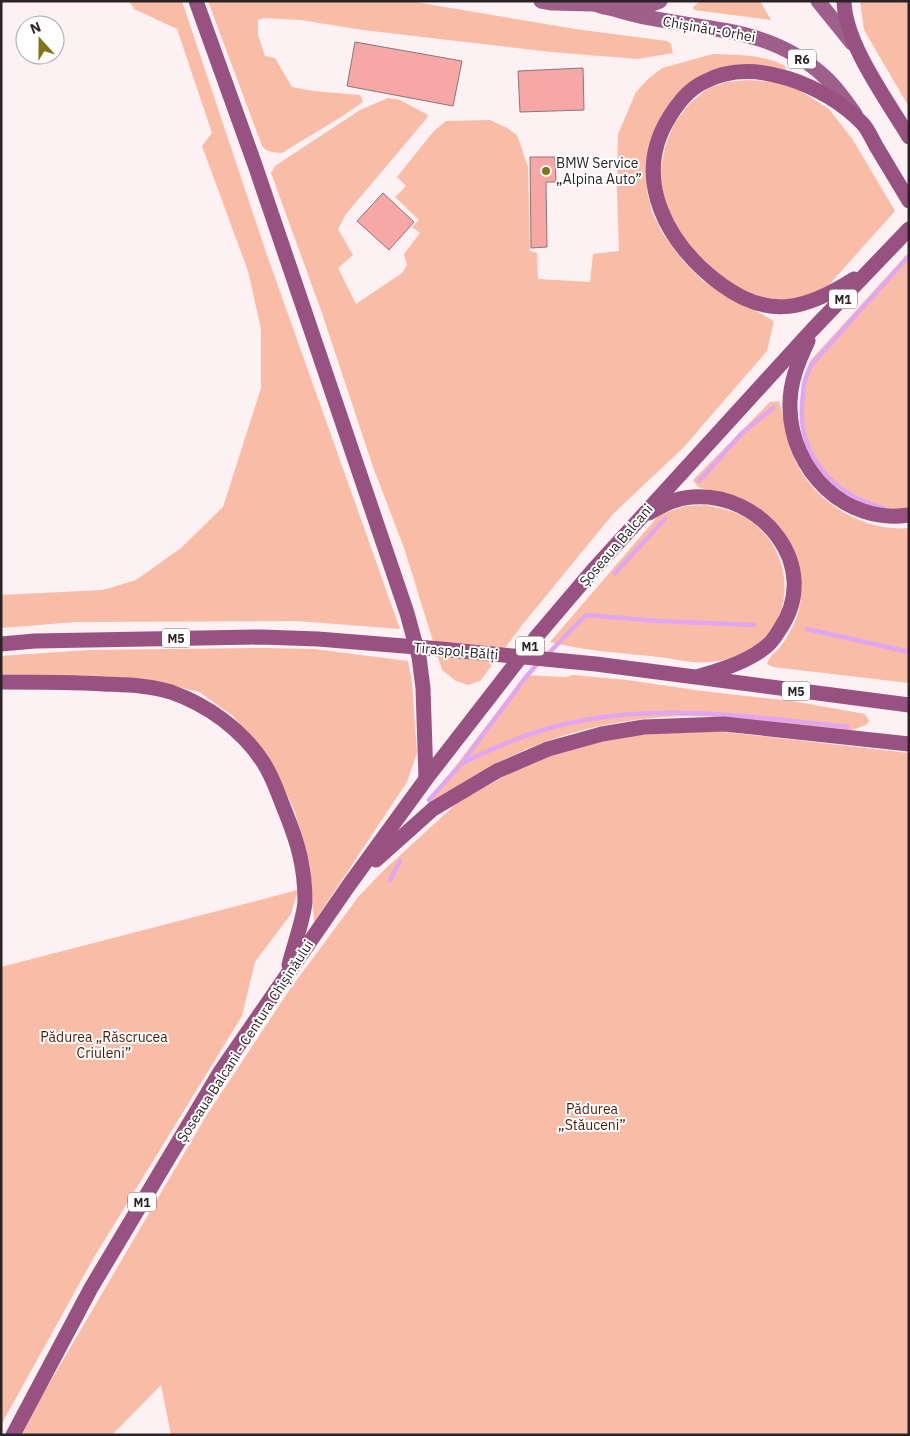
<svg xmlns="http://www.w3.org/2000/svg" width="910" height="1436" font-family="'IBM Plex Sans',sans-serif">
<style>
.green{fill:#f9bca6}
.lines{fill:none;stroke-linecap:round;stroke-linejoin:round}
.stream{stroke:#e1a6f0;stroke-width:4.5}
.building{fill:#f7a7a5;stroke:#897776}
.primary{stroke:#9f5f8b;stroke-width:15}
.trunk{stroke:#975282;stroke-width:15}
.poi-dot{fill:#807518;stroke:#fff;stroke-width:2}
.labels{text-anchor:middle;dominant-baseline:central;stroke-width:4;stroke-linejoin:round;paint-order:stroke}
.shield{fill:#fff;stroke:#6b6667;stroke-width:1}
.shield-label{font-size:12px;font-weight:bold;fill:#2b2426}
.street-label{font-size:14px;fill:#2b2426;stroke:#fff}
.poi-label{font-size:14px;fill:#2b2426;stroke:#fff;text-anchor:start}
.park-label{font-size:14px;fill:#521a03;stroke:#fff}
</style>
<rect width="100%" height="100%" fill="#fdf1f4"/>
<g class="green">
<polygon points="129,1 182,1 267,255 400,629 297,621 76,622 1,628 1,595 103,590 136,580 181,548 223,507 261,388 261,329 248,271 202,146 212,133 177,29 134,9"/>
<path d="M208,1H410L575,29L667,41L671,44L673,53L638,59L551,52L363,30L301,20L264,18L258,20V35L265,56L275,58L292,87L313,91L360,95L363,102L341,117L282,153C273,152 268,153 262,146Z"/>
<polygon points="700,1 760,1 771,20 694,10 693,7"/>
<polygon points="860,1 909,1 909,107 864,30"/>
<path d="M713,54C738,55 762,54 785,66L786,70L692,83L672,99L656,126L647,156V191L652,212L663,234L683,261L703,281L774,321L767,351L683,448L613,514L523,624L480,681L468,685L456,681L442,670L404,548L373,467L322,313L271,173L275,166L284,160L360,110L388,98L400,100L428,115L427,118L346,214L338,229L353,255L338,268L356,304L402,273L407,265L404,254L420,233L412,227L419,220L395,197L406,186L397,177L433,132L446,121L490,120L507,128L517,135L528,167L530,251L537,253L538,279L590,282L593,254L619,251L617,192L618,134L636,92L648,79L662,68Z"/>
<polygon points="749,80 773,82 796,88 829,109 853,140 895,211 828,286 803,299 767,299 742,290 722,278 703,262 672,222 663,196 660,172 665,147 674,124 689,104 707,89 726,82"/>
<path d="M909,252V509C891,511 873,506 857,498C803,471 791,415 810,361Z"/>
<path d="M779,401C786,424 788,449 800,470C821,506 867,532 909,528V683L773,667L767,664C769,656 776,652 781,646C787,638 792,629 796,619C812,577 791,526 752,504C735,493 716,493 698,487L693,480L770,402Z"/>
<path d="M706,505C719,508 734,511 746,518C788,544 799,604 763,639C760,642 756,647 752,650C740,657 723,661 709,662C693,664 675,659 659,657C623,653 585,651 550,642L659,515L685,506Z"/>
<polygon points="264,648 314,649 408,661 412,683 417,753 407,782 314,922 310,865 294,809 271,763 233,716 199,692 147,679 1,674 1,656 89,650"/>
<path d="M525,675L565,677L573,675L627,680L702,691L792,701L865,714L869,721L866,725L846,732C794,726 738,716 687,716C618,717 546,735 486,769C467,779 450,792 432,804L427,800L448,776Z"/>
<polygon points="715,731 909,753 909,1435 171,1435 161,1385 112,1435 22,1435 42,1396 206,1116 290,989 359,896 384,870 457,803 510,773 542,758 615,738 658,732"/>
<polygon points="298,890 291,914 255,962 242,1016 93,1259 1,1425 1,967"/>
</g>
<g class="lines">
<g class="stream">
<polyline points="699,481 742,433 773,408"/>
<path d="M883,508C835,495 798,457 802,405C803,389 804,377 812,364L909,256"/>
<polyline points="615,573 665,519"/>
<polyline points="807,629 909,652"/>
<polyline points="546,656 586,615 659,621 754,625"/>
<path d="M463,763C502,743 543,727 585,720C671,704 762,718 848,727"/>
<polyline points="429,800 462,763 526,677 540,661"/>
<polyline points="390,880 400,861"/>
</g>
</g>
<g class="building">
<polygon points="355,42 462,61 453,106 347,86"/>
<polygon points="583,68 584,110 520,112 518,71"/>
<polygon points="530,157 555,157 556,182 546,182 547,247 531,248"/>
<polygon points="383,193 414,222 389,250 357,221"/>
</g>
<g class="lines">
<g class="primary">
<polyline points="541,1 552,3 593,4"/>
<path d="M589,1C609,13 639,10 660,1"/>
<polyline points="818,1 852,43"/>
<path d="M614,9C689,33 764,19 826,78C837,88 846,101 855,114"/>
</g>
<g class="trunk">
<polyline points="196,1 255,165 407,613 419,657 423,688 426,779"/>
<path d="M844,1C845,44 887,100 909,137"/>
<path d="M854,279C807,309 770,320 722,285C668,246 630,179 670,116C678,103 689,89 704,82C754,55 826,86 862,123C868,129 872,139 876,146C887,164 898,183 909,201"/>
<path d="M808,341C798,362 789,384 790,408C791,470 845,525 909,515"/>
<path d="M649,513C663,505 676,498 692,497C761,491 823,566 780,629C777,634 773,640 769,644C751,661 723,669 700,676"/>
<polyline points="1,644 35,641 261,637 318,639 441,649 596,664 909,705"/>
<path d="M1,682C36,682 69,682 104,684C126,685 149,685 171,692C208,705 242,730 263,762C273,777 278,794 285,811C298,843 305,867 305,902C304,918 293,948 289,965"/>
<polyline points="376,860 433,809 497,771 548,749 602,734 644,727 724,724 909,744"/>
<polyline points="13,1435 91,1288 220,1072 349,885 426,779 537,636 594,569 812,330 909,229"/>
</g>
</g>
<circle class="poi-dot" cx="546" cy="171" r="5"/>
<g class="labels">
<g class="shield">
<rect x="788" y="49.5" width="28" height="19" rx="4"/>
<rect x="829" y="289.5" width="28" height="19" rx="4"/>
<rect x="162" y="628.5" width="28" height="19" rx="4"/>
<rect x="516" y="636.5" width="28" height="19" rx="4"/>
<rect x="782" y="681.5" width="28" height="19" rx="4"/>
<rect x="128" y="1192.5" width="28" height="19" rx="4"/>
</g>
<g class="shield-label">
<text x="802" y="59">R6</text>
<text x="843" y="299">M1</text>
<text x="176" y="638">M5</text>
<text x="530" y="646">M1</text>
<text x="796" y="691">M5</text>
<text x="142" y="1202">M1</text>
</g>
<g class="street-label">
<text transform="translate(709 29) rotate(10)">Chișinău-Orhei</text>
<text transform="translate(616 545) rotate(-49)">Șoseaua Balcani</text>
<text transform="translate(456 651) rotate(5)">Tiraspol-Bălți</text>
<text transform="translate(245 1041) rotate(-57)">Șoseaua Balcani - Centura Chișinăului</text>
</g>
<g class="poi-label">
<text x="556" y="163">BMW Service<tspan x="556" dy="16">„Alpina Auto”</tspan></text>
</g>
<g class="park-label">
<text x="104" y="1037">Pădurea „Răscrucea<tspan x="104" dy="16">Criuleni”</tspan></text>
<text x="592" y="1109">Pădurea<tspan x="592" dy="16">„Stăuceni”</tspan></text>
</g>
</g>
<rect width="910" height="1436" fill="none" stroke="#2b2426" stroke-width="5"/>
<g transform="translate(40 40) rotate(339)"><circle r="24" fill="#ffffff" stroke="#aaa7a8"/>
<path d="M0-4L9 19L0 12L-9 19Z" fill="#807518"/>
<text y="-8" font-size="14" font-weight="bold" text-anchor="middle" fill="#2b2426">N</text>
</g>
</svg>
